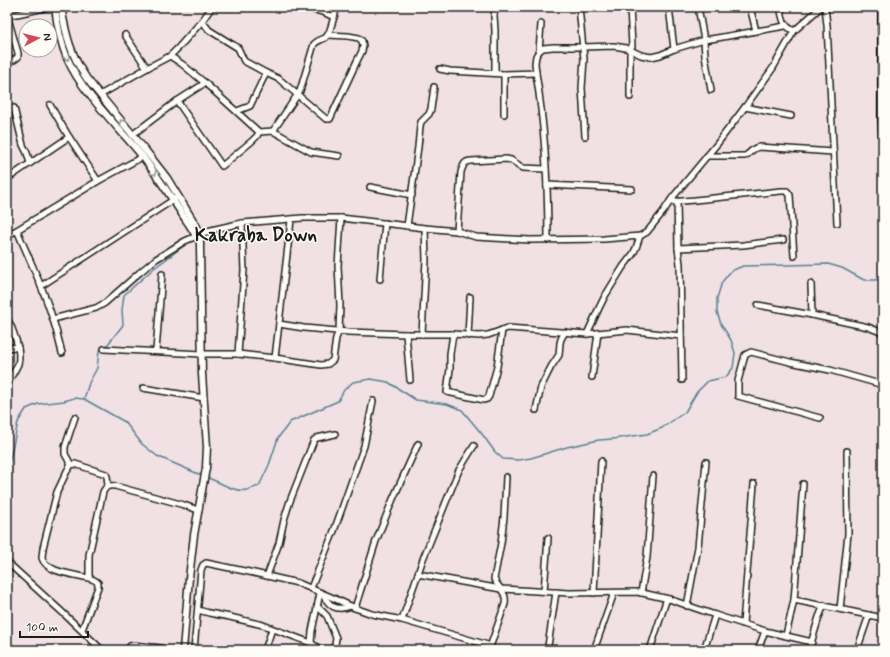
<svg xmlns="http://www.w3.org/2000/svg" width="890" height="657" font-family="Mynerve,sans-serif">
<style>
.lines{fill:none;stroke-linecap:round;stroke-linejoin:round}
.stream{stroke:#588092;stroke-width:1.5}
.minor-casing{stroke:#1c1c1c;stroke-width:8}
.tertiary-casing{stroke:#1c1c1c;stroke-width:9}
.minor{stroke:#fdfcf7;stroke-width:5}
.tertiary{stroke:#fdfcf7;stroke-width:6}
.oneway{stroke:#989794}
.labels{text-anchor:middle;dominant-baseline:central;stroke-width:3;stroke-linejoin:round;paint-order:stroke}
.district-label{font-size:19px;font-weight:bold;fill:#1c1c1c;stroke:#fdfcf7}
</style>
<rect width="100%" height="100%" fill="#f1e1e4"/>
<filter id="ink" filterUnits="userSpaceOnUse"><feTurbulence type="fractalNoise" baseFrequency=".025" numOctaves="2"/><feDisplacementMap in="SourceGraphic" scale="8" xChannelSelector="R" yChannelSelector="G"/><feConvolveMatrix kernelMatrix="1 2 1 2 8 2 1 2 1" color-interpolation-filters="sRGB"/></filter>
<g filter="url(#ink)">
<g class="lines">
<g class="stream">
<polyline points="84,399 89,383 97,368 99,351 108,344 123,325 122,310 124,295 153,269 185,245"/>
<polyline points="7,466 9,464 18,422 26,409 38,404 64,401 74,398 84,399 125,422 142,444 157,456 203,476"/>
<path d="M206,477C218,481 235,493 247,490C251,489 255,487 259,486L269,465L278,438L290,422L338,401L344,390L353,382L371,379L388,382L416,400L447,404L462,410L482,434L495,452L503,459L519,460L531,458L567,447L599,440L613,439L647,434L662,428L685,412L697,392L708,381L726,377L733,368L735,353L731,340L721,324L717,312V298L722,282L731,271L743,266L828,264L842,268L864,280H875L883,278"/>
</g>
<g class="minor-casing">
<g id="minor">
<polyline points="302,7 323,12 334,17 337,7"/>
<polyline points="579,7 584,59 582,88 585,136"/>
<polyline points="630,7 632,46 630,50 630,97"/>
<polyline points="669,7 674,49"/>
<polyline points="698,7 704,40 705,56 711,90"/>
<polyline points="750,7 756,31"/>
<path d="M780,7C783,19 782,25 794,31"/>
<polyline points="825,7 827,25 837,223"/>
<polyline points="881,7 881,120 883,151"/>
<polyline points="7,15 17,14 49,7"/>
<polyline points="202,21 209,30 238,48 244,61 266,73 279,79 326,119 330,119 357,61 362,51 363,46 362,41 359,38 348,36 328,35"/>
<polyline points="125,35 147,68"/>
<polyline points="539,51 541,24"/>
<polyline points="170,56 182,64 205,83 259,132 257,136 252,141 222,166 177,101"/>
<polyline points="7,60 14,60 18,57 18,53 7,15"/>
<polyline points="440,69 450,71 504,74 536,73 535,63 536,56 539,51 543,48 553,47 583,47 614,46 626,48 641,55 651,57 660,55 674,49 704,40 717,38 785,26"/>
<polyline points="495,73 495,30 494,16 495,7"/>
<path d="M536,73C545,128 548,185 548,240"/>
<polyline points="504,74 504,114"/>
<polyline points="100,95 147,68 170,56 179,47 202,21 212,7"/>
<polyline points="50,105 69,137 98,181"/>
<polyline points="745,107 791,116"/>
<polyline points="14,108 23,145 27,153 30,163"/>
<polyline points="237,111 250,106 266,73"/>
<path d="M273,131L300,91L314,44C318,40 321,40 325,38C330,35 332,22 334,17"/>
<polyline points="259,132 273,131 311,152 339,156"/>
<polyline points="132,135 177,101 205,83"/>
<path d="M707,156H745C751,153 752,148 759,147L833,152"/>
<polyline points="7,179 69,137"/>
<polyline points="547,185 632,189"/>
<polyline points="370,187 412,195"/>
<polyline points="677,201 678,248 680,264 682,380"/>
<polyline points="670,202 695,200 781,191 787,191 790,195 794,256"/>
<polyline points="407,226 418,147 420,126 421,122 429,114 431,109 434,87"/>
<path d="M17,230C29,259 44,289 53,320C57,331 59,342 62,353"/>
<path d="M457,231L461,172C463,166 464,161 471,161L506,159L511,160L523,168L546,169"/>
<polyline points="7,236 98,181 142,157"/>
<polyline points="678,248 743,245 783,240"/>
<polyline points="380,279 385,223"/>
<polyline points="811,284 812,315"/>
<polyline points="41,286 176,198"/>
<polyline points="758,305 812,315 868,327 883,333"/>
<path d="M7,318C13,329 22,352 18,364C15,371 10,378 7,384"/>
<polyline points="53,319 96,308 105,303 139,273 156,259 185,241 211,230 242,223 302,218 341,218 425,228 457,231 476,237 530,240 604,239 640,236 647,232 663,212 673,197 717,144 745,107 773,68 794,31 821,7"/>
<polyline points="279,324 304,328 348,332 406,334 453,334 479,336 488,335 508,328 587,334 627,330 681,336"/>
<polyline points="406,334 410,380"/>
<polyline points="422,334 426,260 425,228"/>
<polyline points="453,334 450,354 450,369 447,392 484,400 487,399 489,396 497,367 502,330"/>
<polyline points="587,334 599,308 605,296 623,267 633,254 636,248 640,236"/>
<polyline points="468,336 470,297"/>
<polyline points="7,347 18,348"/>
<polyline points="104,349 202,354 238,354 275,358 321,365 328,364 333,360 336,338 339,331 340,305 338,266 341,218"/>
<polyline points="156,351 162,274"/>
<polyline points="238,354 244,270 242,223"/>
<polyline points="275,358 291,220"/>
<polyline points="592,377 598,333"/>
<polyline points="143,388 204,398"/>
<polyline points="536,410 541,387 551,367 559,355 560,343 561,339 565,332"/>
<polyline points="820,418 738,396 738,381 745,355 751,352 790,362 830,370 883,385"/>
<polyline points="474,446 459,470 423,559 402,620 491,646"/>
<polyline points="71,465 65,454 65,447 75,417"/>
<polyline points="7,562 62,612 102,650"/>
<polyline points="418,574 501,589 569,593 638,592 669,599"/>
<polyline points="267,576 279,543 284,520 290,501 314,440 317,438 335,434"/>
<path d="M89,578V555L103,492C106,486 109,485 115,486L184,505L198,510"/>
<polyline points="311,588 334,531 364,446 373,401"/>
<polyline points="544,591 548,538"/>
<polyline points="594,593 601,461"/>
<polyline points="641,593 647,557 653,476"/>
<path d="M322,594C330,606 335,612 351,606"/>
<polyline points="794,600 883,618"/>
<polyline points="317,606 327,616 336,638 335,645 332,649"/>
<polyline points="687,606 698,547 706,462"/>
<polyline points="355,608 376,541 393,499 418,444"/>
<polyline points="840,609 848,534 847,451"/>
<polyline points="198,610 209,613 230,617 263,625 311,643 320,649 335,650"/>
<polyline points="743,624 754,484"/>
<path d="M82,630L98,587V583C95,579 89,578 84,577C72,574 46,572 42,558C42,554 43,551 43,548L57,492L67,471L71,465L75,464L106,474L107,476L108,486"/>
<polyline points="786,635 794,600 803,484"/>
<polyline points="311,643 312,631 320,593"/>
<polyline points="128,650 130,646 133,645 161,648"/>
<polyline points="194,650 201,570 203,565 206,563 254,573 298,583 331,597 355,608 372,614 402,620"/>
<polyline points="265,650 272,629"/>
<path d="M489,650L505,604C507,592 499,589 494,579L501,543L504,517L506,477"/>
<polyline points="546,650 548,646 556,592"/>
<polyline points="594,650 614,593"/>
<polyline points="650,650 666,601 667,600 669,599 715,615 765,631 812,642"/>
<polyline points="704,650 715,615"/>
<polyline points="758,650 765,631"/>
<polyline points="809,650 819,617 824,605"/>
<polyline points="857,650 869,615"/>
</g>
</g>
<g class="tertiary-casing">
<g id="tertiary">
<path d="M55,7C57,24 60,41 67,58C82,93 118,126 143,157C158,177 172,198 186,220C191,226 194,234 199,240"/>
<path d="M61,7C66,35 71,56 87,79L146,151L167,178L197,227L200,234V247L202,374L207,447L206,468L194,535L189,578L183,650"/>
</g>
</g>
<use href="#minor" class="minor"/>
<use href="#tertiary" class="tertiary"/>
</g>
<defs><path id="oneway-chevron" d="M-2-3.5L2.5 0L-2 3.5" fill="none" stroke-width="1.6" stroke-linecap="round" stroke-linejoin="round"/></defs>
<g class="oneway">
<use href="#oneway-chevron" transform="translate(67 58) rotate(67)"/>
<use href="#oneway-chevron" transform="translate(122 122) rotate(-130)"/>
<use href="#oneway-chevron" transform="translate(154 173) rotate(55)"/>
</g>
</g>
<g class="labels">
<g class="district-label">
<text x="256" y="235">Kakraba Down</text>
</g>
</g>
<rect width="890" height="657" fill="none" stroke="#fdfcf7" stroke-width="24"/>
<rect x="12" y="12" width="866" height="633" fill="none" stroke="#1c1c1c" stroke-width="1.5" filter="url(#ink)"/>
<g transform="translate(38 38) rotate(83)"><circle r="19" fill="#fdfcf7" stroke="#a3a29f"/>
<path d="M0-3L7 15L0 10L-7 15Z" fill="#d1495b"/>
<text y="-6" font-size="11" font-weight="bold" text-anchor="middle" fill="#1c1c1c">N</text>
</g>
<path d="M20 631v6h68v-6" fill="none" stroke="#1c1c1c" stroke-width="2"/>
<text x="26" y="631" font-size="12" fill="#1c1c1c" stroke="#fdfcf7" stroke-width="3" paint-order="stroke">100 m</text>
</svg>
